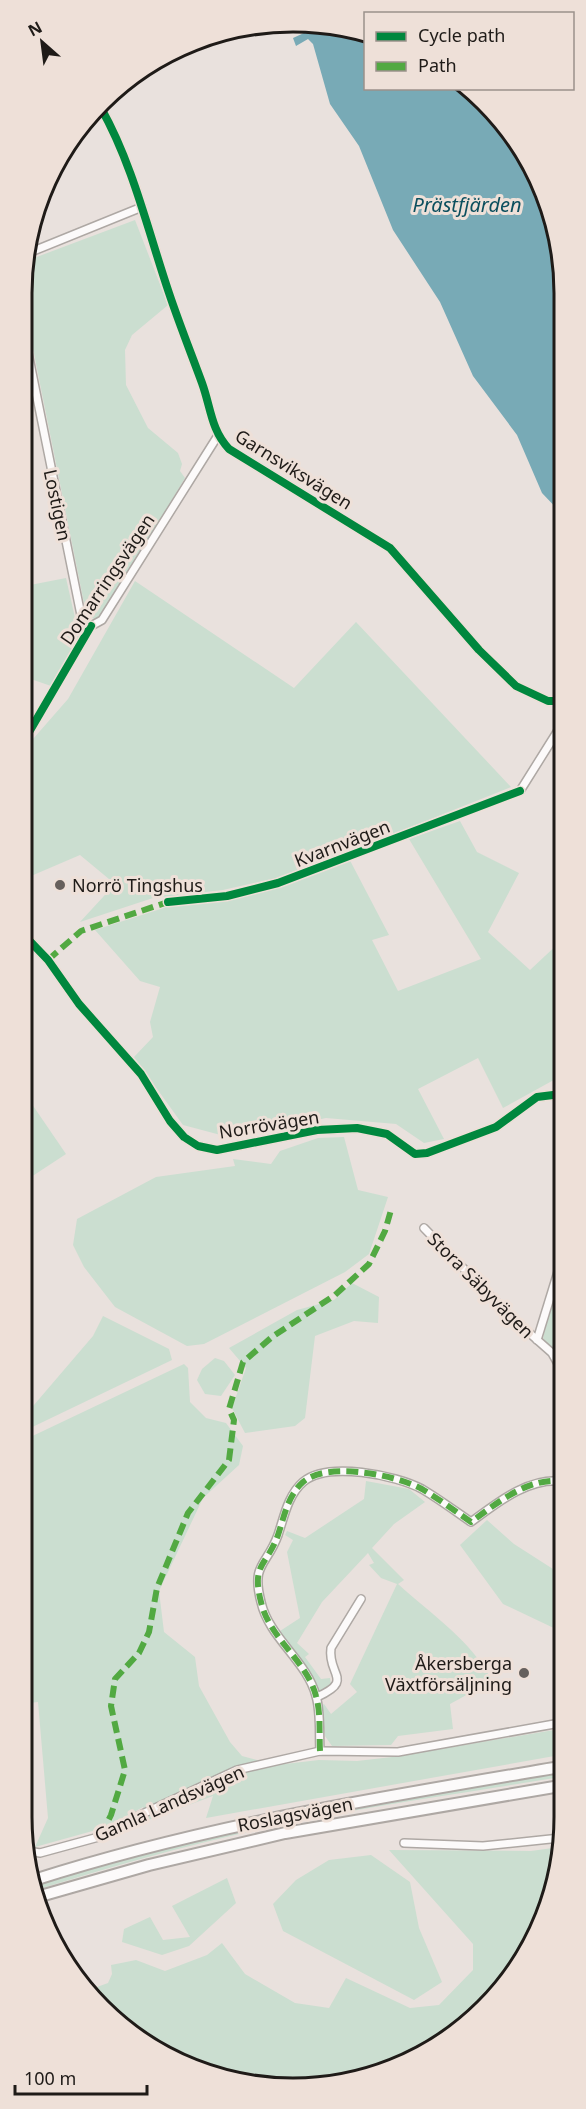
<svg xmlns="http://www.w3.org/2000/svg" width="586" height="2109" font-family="'Noto Sans',sans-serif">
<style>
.green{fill:#cbded0}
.water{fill:#78aab6}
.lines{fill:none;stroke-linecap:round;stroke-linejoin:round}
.street-casing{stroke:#aea8a4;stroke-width:10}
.primary-casing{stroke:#aea8a4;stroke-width:14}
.street{stroke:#fcfafa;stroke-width:7}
.primary{stroke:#fcfafa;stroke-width:10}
.quiet{stroke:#52a942;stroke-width:6;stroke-dasharray:12 6;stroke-linecap:butt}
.cycleway-casing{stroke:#eee0d8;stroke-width:11}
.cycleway{stroke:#00873e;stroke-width:8}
.poi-dot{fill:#66605d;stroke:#eee0d8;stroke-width:2}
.labels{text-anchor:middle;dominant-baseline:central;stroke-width:6;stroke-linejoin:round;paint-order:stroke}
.street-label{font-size:18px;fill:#1f1b18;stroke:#eee0d8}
.poi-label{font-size:18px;fill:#1f1b18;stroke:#eee0d8;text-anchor:start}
.water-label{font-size:20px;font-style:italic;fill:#0c4f5e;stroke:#eee0d8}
.rim{fill:none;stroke:#1f1b18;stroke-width:3}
</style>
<rect width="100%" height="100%" fill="#e9e1dd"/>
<g class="green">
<polygon points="135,220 168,305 132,335 125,350 126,385 148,428 178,453 182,464 180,471 185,478 102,617 94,619 86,613 26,314 26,261"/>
<polygon points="66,578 80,640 51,686 25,677 25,586"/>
<polygon points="135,581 294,688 356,622 511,787 388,836 344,849 389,935 372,940 398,991 481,959 409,839 460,821 477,852 519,873 488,932 530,970 561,941 561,1076 503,1108 478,1058 418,1089 444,1139 424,1143 396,1124 326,1118 232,1138 183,1125 134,1057 153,1037 150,1022 160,987 140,981 95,930 170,906 232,898 271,879 223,890 153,898 80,922 115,884 80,855 31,876 24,867 24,858 30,854 31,846 24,832 30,819 28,801 24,798 24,754 33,739 68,699"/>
<polygon points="25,1094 66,1154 31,1177 23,1165"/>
<polygon points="344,1137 358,1190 388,1197 369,1254 345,1272 204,1344 187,1346 115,1307 84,1267 73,1245 77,1219 156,1177 235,1166 233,1159 271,1164 280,1151 318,1138"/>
<polygon points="352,1283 379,1297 378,1323 354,1321 315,1336 305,1418 295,1426 245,1433 232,1408 246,1368 229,1348 297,1310 334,1300"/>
<polygon points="559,1283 561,1283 561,1363 543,1338 555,1290"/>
<polygon points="103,1316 169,1349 172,1360 22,1432 22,1419 93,1336"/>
<polygon points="215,1358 224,1361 235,1375 221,1396 205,1394 197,1380 202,1369"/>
<polygon points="184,1364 188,1368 190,1402 206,1418 226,1423 243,1446 239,1465 203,1498 159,1591 164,1632 195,1657 199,1686 230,1742 242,1756 276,1765 319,1760 357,1761 392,1757 560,1729 560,1755 206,1818 213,1796 143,1822 143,1807 107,1827 35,1847 48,1818 38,1702 21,1704 22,1441"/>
<path d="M366,1481L409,1489L425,1502L394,1524L372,1548L404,1580L398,1584C430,1613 473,1642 492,1681L450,1704L453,1729L398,1736L391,1745L332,1746L325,1736L321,1706L324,1704L331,1714L357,1692L350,1684L397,1584L381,1578L369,1565L374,1563L368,1553L322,1602L297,1643L309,1654L305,1657L321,1679L330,1678L331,1685L318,1693L280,1631L300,1618L287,1552L293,1540L285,1535L287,1531L305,1538L364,1499Z"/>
<polygon points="487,1520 514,1544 553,1569 560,1586 560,1631 503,1604 460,1545"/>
<path d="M560,1772V1777C485,1790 410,1800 335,1814C234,1832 134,1859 36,1890L35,1885C93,1867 151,1850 210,1836C326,1809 443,1792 560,1772Z"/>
<polygon points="560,1847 560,1869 519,1967 458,2032 364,2079 275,2087 173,2060 86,1991 108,1983 112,1974 111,1965 136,1960 165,1971 207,1955 222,1943 245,1974 295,2003 329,2008 346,1978 410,2008 439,2005 473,1970 473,1944 389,1850 531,1851"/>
<polygon points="371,1855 410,1882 419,1928 442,1982 414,2000 283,1931 273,1904 296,1880 329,1860"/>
<polygon points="227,1878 236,1903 189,1946 162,1955 122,1942 124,1929 150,1917 163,1940 190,1937 172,1906"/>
</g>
<polygon class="water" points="304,26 346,26 365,33 366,88 468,89 486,101 537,173 563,258 562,514 542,493 517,435 473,376 440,302 393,230 359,146 330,104 313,44 308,39 296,46 293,38 304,33"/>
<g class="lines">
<g class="street-casing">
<g id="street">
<path d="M101,108C133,165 148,231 169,293C179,323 191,353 202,383C211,408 211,430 229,449L390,548L479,650L516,686L548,701H562"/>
<polyline points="26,254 142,207"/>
<polyline points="26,343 82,620 91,626 102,620 217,437"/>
<polyline points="520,791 562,724"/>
<polyline points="24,935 48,960 79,1004 141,1074 170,1121 184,1137 198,1146 217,1150 317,1130 357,1128 387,1134 415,1154 427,1153 496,1127 537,1097 561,1094"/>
<polyline points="424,1228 509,1315 552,1353 561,1369"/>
<polyline points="537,1340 561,1262"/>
<path d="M317,1697C355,1680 327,1675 331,1648L361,1599"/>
<path d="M320,1751C319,1734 321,1713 316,1696C307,1661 269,1638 261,1602C251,1563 267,1566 278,1535C284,1517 288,1495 303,1482C327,1461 396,1475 422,1489C439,1499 455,1511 471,1522C497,1503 527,1478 561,1481"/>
<polyline points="404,1843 483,1846 560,1838"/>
<polyline points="28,1851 40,1853 106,1835 138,1816 237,1770 320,1751 398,1752 560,1723"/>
</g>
</g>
<g class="primary-casing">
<g id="primary">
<path d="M34,1880C206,1825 382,1797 560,1767"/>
<polyline points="37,1897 149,1865 285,1833 560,1786"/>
</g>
</g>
<use href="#street" class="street"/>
<use href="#primary" class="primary"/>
<g class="quiet">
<polyline points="48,960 81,931 168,902"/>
<path d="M320,1751C319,1734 321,1713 316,1696C307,1661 269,1638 261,1602C251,1563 267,1566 278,1535C284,1517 288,1495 303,1482C327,1461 396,1475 422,1489C439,1499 455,1511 471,1522C497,1503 527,1478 561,1481"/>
<polyline points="106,1835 103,1831 111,1815 125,1770 111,1706 115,1679 139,1653 149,1632 157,1588 188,1513 229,1460 234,1420 229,1409 243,1362 272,1337 335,1295 369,1264 385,1231 391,1210"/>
</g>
<g class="cycleway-casing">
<g id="cycleway">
<path d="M101,108C133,165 148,231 169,293C179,323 191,353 202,383C211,408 211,430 229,449L390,548L479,650L516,686L548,701H562"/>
<polyline points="25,739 91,626"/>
<polyline points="168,902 227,896 278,883 520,791"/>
<polyline points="24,935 48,960 79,1004 141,1074 170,1121 184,1137 198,1146 217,1150 317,1130 357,1128 387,1134 415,1154 427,1153 496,1127 537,1097 561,1094"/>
</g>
</g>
<use href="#cycleway" class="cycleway"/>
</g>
<g class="poi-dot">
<circle cx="60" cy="885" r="6"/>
<circle cx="524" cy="1673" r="6"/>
</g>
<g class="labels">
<g class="street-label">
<text transform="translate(294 469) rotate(32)">Garnsviksvägen</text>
<text transform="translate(58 505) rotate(78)">Lostigen</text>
<text transform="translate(107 579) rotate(-56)">Domarringsvägen</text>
<text transform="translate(342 843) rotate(-21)">Kvarnvägen</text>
<text transform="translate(269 1124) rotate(-9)">Norrövägen</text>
<text transform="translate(481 1285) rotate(45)">Stora Säbyvägen</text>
<text transform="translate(169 1803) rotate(-24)">Gamla Landsvägen</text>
<text transform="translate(295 1814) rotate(-11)">Roslagsvägen</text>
</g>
<g class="poi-label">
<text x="72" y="885">Norrö Tingshus</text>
<text x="512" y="1663" text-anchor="end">Åkersberga<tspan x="512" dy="21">Växtförsäljning</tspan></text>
</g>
<g class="water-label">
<text x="467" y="204">Prästfjärden</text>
</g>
</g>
<path d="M0 0H586V2109H0ZM293 32H293A261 261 0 0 1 554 293V1817A261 261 0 0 1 293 2078H293A261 261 0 0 1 32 1817V293A261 261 0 0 1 293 32Z" fill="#eee0d8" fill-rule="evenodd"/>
<path class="rim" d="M293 32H293A261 261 0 0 1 554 293V1817A261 261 0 0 1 293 2078H293A261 261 0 0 1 32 1817V293A261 261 0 0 1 293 32Z"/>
<rect x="364" y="12" width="210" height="78" fill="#eee0d8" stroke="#9b918b" stroke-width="1.5"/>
<rect x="376" y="32" width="30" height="9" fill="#00873e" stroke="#9b918b" stroke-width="1.5"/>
<text x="418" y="42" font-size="18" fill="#1f1b18">Cycle path</text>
<rect x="376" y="62" width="30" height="9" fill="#52a942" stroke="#9b918b" stroke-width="1.5"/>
<text x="418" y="72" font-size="18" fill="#1f1b18">Path</text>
<g transform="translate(42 42) rotate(332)" stroke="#eee0d8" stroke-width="4.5" paint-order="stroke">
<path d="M0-4.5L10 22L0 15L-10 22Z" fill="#1f1b18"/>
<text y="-9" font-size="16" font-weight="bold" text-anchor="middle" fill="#1f1b18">N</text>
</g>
<path d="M15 2085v9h132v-9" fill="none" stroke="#1f1b18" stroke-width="3"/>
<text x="24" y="2085" font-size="18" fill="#1f1b18" stroke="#eee0d8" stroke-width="4.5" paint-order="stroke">100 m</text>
</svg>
